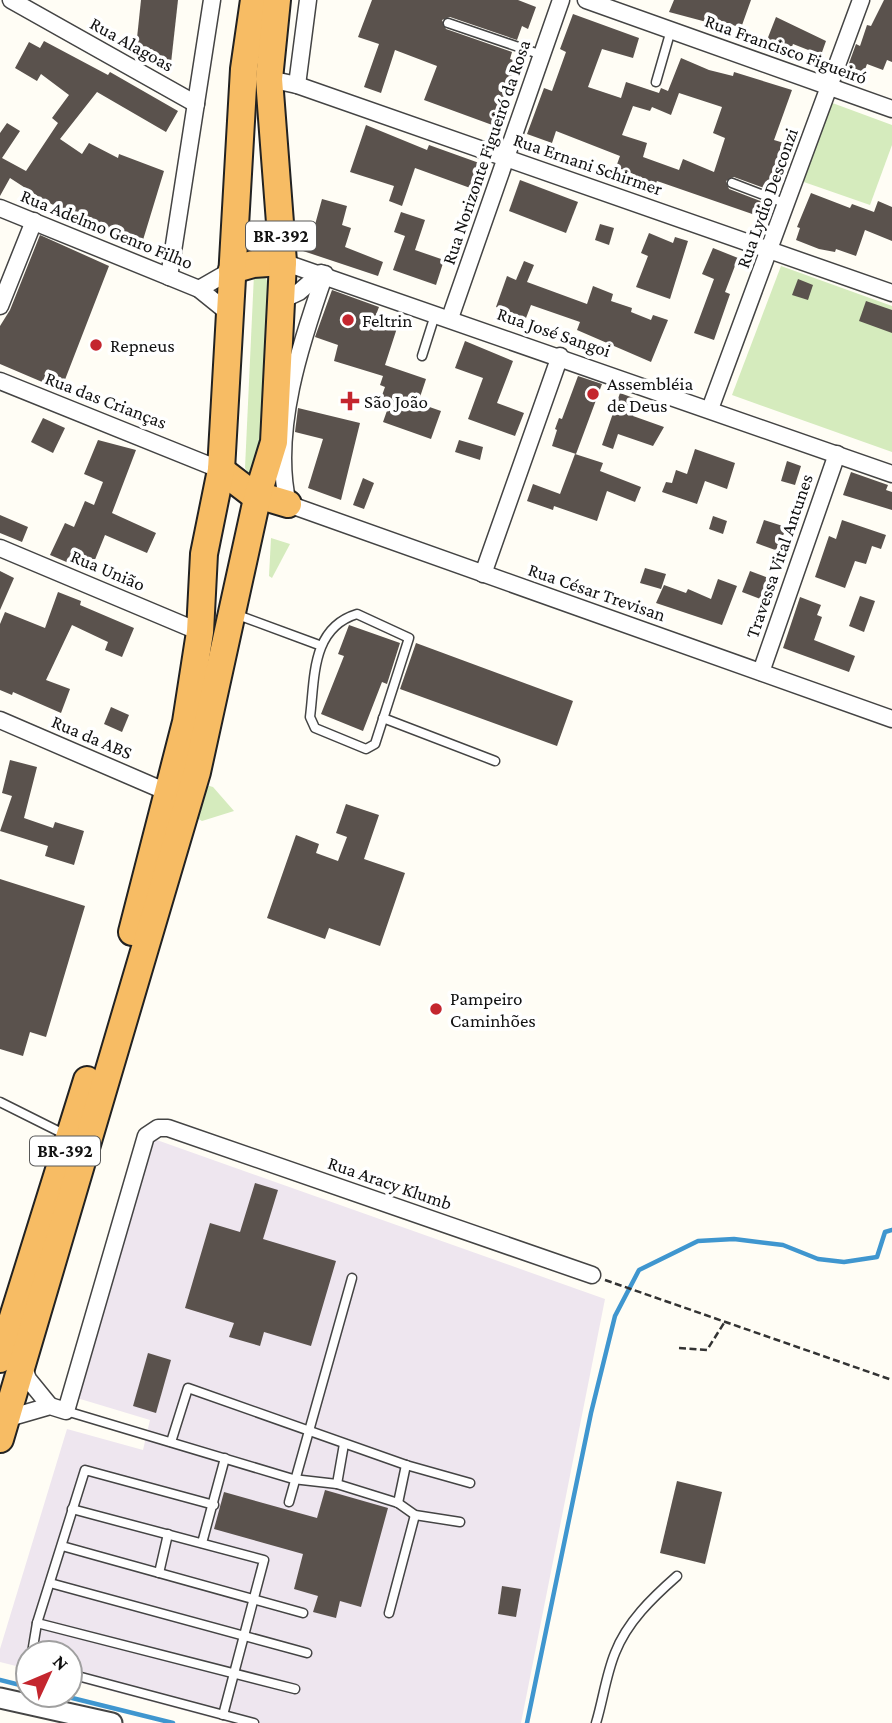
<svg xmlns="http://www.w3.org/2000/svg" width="892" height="1723" font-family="'Crimson Pro',serif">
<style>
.industrial{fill:#eee6ef}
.green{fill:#d5ebbd}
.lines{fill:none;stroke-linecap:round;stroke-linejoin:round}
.stream{stroke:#3f96cf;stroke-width:4.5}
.building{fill:#5a524d;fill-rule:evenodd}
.service-casing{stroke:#444;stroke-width:11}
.minor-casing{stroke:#444;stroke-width:19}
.tertiary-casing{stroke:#444;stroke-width:23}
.trunk-casing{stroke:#222;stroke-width:30}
.path{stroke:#333;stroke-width:2.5;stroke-dasharray:7 3.5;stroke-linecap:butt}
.service{stroke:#fff;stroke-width:8}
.minor{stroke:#fff;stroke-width:16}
.tertiary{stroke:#fff;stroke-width:19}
.trunk{stroke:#f7bc64;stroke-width:26}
.poi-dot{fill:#c4262e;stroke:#fff;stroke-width:2.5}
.labels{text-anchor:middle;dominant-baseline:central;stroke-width:7;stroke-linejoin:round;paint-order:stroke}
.shield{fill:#fff;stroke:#585858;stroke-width:2}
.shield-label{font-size:18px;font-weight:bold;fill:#111}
.street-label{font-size:19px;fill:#111;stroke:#fff}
.poi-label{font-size:19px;fill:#111;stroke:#fff;text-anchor:start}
</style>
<rect width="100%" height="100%" fill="#fffdf5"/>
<polygon class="industrial" points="154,1139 605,1299 521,1723 231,1723 70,1680 70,1653 28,1653 28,1669 0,1662 0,1649 67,1429 143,1450 150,1420 77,1398"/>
<g class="green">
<polygon points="827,101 892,125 892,145 870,205 801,181"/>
<polygon points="258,223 262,224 273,258 253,259 255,224"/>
<polygon points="781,266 892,306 892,452 732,395"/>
<polygon points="262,272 269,284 266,427 254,473 249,474 245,468 254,274"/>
<polygon points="271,538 290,544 272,578 269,576"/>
<polygon points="206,785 213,787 234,811 202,821 195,817"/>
</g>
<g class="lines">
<g class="stream">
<polyline points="0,1680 28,1687"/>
<polyline points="60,1695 173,1723"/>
<polyline points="527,1723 591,1413 615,1316 639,1270 698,1241 734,1239 783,1245 818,1259 844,1262 877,1257 885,1232 892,1230"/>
</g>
</g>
<g class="building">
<polygon points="141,0 178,0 171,63 135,57"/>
<polygon points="372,0 518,0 536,7 528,29 522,26 517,40 450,17 442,20 446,29 512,52 510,59 516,61 495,126 424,100 437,66 395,50 381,93 364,87 379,44 358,37"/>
<polygon points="674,0 751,0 741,28 716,19 714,24 669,12"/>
<polygon points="884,0 892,0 892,62 887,60 883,70 867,64 864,72 848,66 856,44 860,46 867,25 871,26"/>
<path d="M573,14L639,38L633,58L602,49L588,87L621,98L626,82L659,93L661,88L668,91L681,58L709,70L733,76L734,72L792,90L774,140L784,143L773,187L768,186L767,189L734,177L726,181L729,189L763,202L758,216L657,181L655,185L635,178L636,175L616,167L620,156L556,131L552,143L527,134L544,88L552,91L566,52L560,49ZM679,93L722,107L713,133L725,138L714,172L683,159L679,170L643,157L647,143L622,135L633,106L650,111L652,107L671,115Z"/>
<polygon points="776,17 826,41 821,55 793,44 791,49 767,40"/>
<polygon points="44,41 108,75 110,72 178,111 166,132 97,92 60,139 82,154 89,143 118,158 119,154 164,171 143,240 106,229 47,202 10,178 0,196 0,133 7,123 20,131 2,158 26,171 58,123 52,118 69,95 41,74 37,81 15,68 29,42 40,48"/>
<polygon points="366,125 427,150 429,145 482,164 473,189 415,168 402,206 389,201 394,186 350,172"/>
<polygon points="520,180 578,202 566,233 509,211"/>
<polygon points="811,193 850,208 852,204 874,212 878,201 892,207 892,241 865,230 856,256 836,249 835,252 819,249 796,240 800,228 797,227"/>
<polygon points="322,199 347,206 342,225 351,228 345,247 383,262 378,276 303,251 310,231 313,232"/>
<polygon points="401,212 425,220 415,250 444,260 436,285 393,270 405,236 394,232"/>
<polygon points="600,224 614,228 609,245 595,240"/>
<polygon points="649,233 673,243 675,237 688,241 670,299 636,287 648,256 641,253"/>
<polygon points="40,235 109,266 61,390 0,364 0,326 10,310"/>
<polygon points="713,248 738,258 725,292 730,294 714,340 694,333 714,279 702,274"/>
<polygon points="524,261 534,265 527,282 587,304 593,286 613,294 611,301 632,308 631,312 651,320 653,315 668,320 651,362 577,330 580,322 531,305 526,318 496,307 507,276 516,280"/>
<polygon points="798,279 813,285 808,300 792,295"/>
<polygon points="332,290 379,307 374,320 397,328 385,365 426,379 418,403 441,411 431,439 383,422 389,405 380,401 385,387 380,385 383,376 334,361 338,345 315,337"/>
<polygon points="866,301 892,310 892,333 859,321"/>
<polygon points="465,341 513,361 497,403 524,413 515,436 468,419 483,378 455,368"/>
<polygon points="578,376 602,384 576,454 552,446 557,430 555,429 559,418 562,419"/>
<polygon points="620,393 639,400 633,416 664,427 653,446 618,434 613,449 602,445"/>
<polygon points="298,408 360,423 341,500 308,488 323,439 295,432"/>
<polygon points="43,418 65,428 53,453 31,442"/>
<polygon points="98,440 136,450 112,513 156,533 147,553 105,535 90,572 50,555 65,523 74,527 85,501 94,505 103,482 84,474"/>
<polygon points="459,440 483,447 480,460 455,452"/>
<polygon points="695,449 735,463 727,489 705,481 697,504 662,492 666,482 672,483 676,470 687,474"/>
<polygon points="575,454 603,463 600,471 641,487 635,502 607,491 597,521 554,506 553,510 527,501 533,484 560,494"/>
<polygon points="787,461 801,466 795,485 781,481"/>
<polygon points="851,472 888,485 886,490 892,492 892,510 843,495"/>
<polygon points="363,478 374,483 364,509 353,505"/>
<polygon points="0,515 28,527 22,542 0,533"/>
<polygon points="713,516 727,521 723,534 709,529"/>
<polygon points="764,520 786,527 778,551 756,543"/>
<polygon points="842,520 886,535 881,549 872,546 866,564 855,561 845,588 815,577 829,536 836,539"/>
<polygon points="645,568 666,574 661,589 640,583"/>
<polygon points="0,571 14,578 0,610"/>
<polygon points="750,571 771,579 763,600 742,592"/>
<polygon points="718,579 737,586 722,625 656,603 664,585 686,593 688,589 711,599"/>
<polygon points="58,592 81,601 80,605 134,628 122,657 105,650 108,642 72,625 46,680 70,689 61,713 13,692 12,695 0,690 0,624 5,612 45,628"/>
<polygon points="860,596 875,601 864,632 849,626"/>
<polygon points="800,597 821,605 817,615 822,617 814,640 855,656 849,672 783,648"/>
<polygon points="349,625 400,643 387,684 382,682 363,731 321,714 344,656 338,654"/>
<polygon points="416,643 573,701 557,746 400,689"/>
<polygon points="111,707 129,715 122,732 104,724"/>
<polygon points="10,760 37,767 24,818 53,828 55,822 84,831 74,865 45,856 48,846 0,831 12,796 2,793"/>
<polygon points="346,804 379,815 364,859 405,873 380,946 329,928 325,939 267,918 296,835 319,844 316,853 338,861 347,837 336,833"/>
<polygon points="0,879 85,906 46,1037 30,1032 23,1056 0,1049"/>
<polygon points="255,1183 278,1190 263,1239 336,1261 311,1346 264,1332 260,1346 229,1337 234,1323 185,1308 210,1223 240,1232"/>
<polygon points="148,1353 171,1360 156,1413 133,1406"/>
<polygon points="677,1481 722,1492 705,1564 660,1553"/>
<polygon points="325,1490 388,1508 361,1607 340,1601 336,1618 313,1612 318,1596 294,1589 303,1554 214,1529 224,1492 317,1518"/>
<polygon points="502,1586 521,1589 516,1617 498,1614"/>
</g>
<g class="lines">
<g class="service-casing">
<g id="service">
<polyline points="448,23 542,55"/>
<polyline points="656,82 671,30"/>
<polyline points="732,183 787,204"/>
<polyline points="422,356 435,315"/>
<polyline points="235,614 319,645"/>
<path d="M357,614L409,638L375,744L366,749L315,728L310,717C315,678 311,628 357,614Z"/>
<polyline points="383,718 495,761"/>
<polyline points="0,1102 66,1135"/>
<polyline points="66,1411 293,1479 337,1484 398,1503 415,1515 460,1522"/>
<polyline points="171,1442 188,1388 406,1465 470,1483"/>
<polyline points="337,1484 344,1444"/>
<polyline points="289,1502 352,1278"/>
<polyline points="398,1503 406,1465"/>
<polyline points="72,1509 264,1560 223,1715"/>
<polyline points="202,1543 225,1458"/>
<polyline points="62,1546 303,1613"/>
<polyline points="159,1573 168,1534"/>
<polyline points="50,1583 307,1653"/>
<polyline points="389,1613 415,1515"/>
<polyline points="37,1623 295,1689"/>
<polyline points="32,1653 37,1623 85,1470 214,1505"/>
<polyline points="70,1674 254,1723"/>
<path d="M596,1723C603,1700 606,1675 615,1653C627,1622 652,1598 677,1576"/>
</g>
</g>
<g class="minor-casing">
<g id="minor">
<polyline points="11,0 196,104"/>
<polyline points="586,0 892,109"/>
<polyline points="269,79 297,85 892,293"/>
<polyline points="297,85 308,0"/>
<polyline points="0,208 199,289 230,314 231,319"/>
<polyline points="283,262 892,474"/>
<path d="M325,274C301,342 271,432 288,504L892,719"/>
<polyline points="169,277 212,0"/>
<polyline points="199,289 232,270"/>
<polyline points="282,300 299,292 321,273"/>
<polyline points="0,306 34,221"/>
<polyline points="450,318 561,0"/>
<polyline points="0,381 221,470"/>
<polyline points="710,409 861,0"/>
<polyline points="0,548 200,632"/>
<polyline points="483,574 560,356"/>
<polyline points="761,672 837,454"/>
<polyline points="0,720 167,792"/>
<polyline points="23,1365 28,1379 50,1406"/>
<polyline points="5,1419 50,1406 66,1411 146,1136 158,1128 168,1128 592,1275"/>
</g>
</g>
<g class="tertiary-casing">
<polyline id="tertiary" points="0,1698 112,1723"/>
</g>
<g class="trunk-casing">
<g id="trunk">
<polyline points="232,270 253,264 283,262"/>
<polyline points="221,470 251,493 288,504"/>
<polyline points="132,932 186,722 200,632 204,554 221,470 244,69 254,0"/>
<polyline points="0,1359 87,1080"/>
<polyline points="0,1439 197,772 258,494 274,442 283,262 269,79 277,0"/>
</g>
</g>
<g class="path">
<polyline points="605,1280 892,1380"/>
<polyline points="679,1348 707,1350 724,1323"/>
</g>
<use href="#service" class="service"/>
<use href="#minor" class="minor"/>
<use href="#tertiary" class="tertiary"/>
<use href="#trunk" class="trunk"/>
</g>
<g class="poi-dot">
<circle cx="348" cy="320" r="7"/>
<circle cx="96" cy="345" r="7"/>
<circle cx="593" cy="394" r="7"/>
<path d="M346.5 390.5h7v7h7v7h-7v7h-7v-7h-7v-7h7z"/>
<circle cx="436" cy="1009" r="7"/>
</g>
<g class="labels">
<g class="shield">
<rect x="246" y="221.5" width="70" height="29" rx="5"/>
<rect x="30" y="1136.5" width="70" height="29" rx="5"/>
</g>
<g class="shield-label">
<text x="281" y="236">BR-392</text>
<text x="65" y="1151">BR-392</text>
</g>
<g class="street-label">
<text transform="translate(132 44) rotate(29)">Rua Alagoas</text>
<text transform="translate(786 49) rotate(20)">Rua Francisco Figueiró</text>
<text transform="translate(486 152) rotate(-71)">Rua Norizonte Figueiró da Rosa</text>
<text transform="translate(588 164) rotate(19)">Rua Ernani Schirmer</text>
<text transform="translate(767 198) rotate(-70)">Rua Lydio Desconzi</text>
<text transform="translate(107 229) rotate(22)">Rua Adelmo Genro Filho</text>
<text transform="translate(554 332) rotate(19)">Rua José Sangoi</text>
<text transform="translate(106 400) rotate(21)">Rua das Crianças</text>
<text transform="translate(779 556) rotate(-71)">Travessa Vital Antunes</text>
<text transform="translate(108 570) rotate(23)">Rua União</text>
<text transform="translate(597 592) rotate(19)">Rua César Trevisan</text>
<text transform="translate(92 737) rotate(23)">Rua da ABS</text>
<text transform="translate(390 1183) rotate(19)">Rua Aracy Klumb</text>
</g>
<g class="poi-label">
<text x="362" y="320">Feltrin</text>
<text x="110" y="345">Repneus</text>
<text x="607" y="383">Assembléia<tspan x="607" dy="22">de Deus</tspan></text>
<text x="364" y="401">São João</text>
<text x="450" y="998">Pampeiro<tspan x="450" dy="22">Caminhões</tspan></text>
</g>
</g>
<g transform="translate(49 1674) rotate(46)"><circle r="33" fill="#ffffff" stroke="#a0a0a0" stroke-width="2"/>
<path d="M0-5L12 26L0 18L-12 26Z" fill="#c4262e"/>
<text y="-10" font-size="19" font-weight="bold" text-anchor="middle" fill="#111111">N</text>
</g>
</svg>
